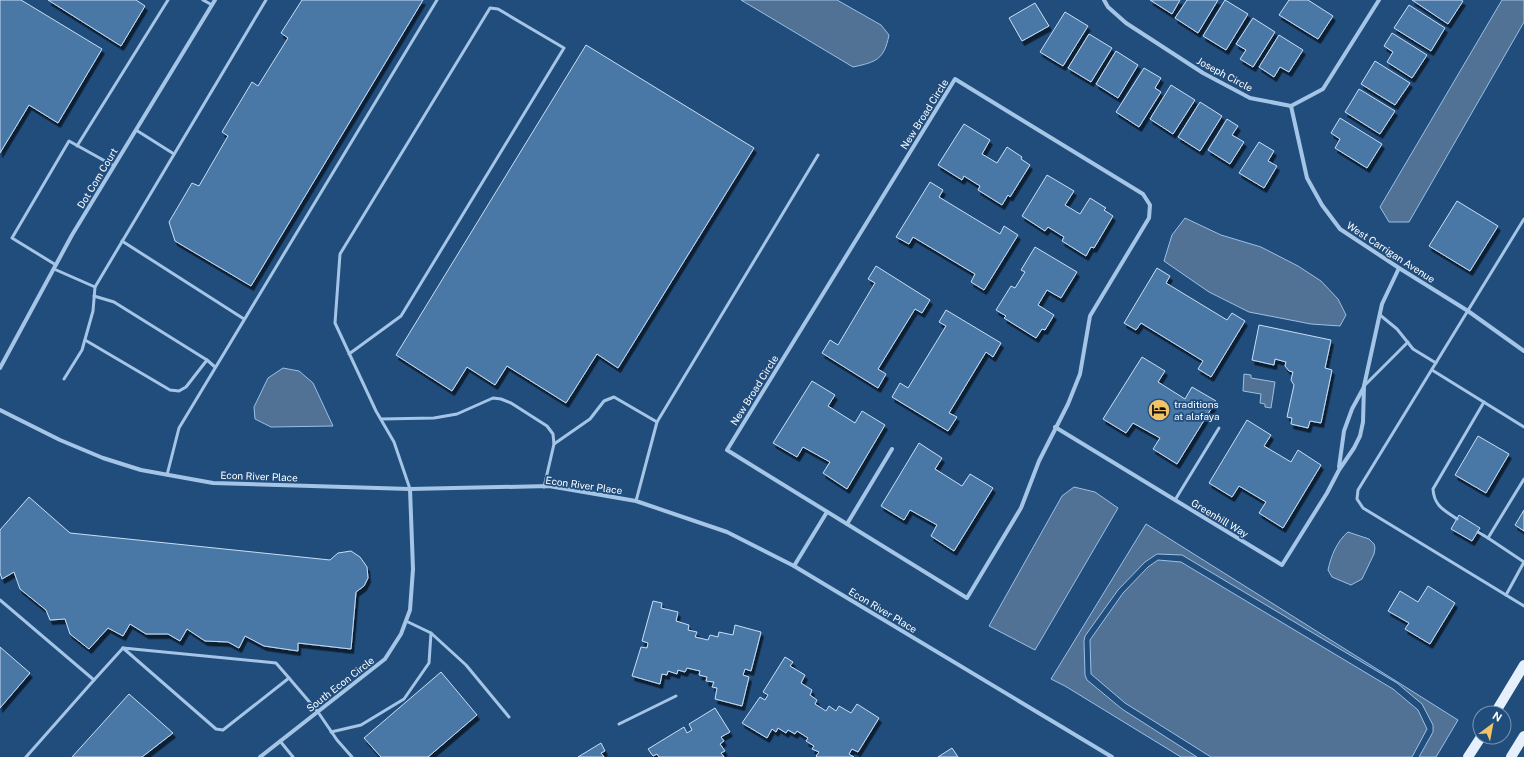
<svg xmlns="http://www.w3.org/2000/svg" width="1524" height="757" font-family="'Public Sans',sans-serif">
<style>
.water{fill:#527295;stroke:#99c0e7}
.building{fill:#4a77a6;stroke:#c8def5;filter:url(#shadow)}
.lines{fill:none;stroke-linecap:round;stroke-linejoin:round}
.lane{stroke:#a5c5e6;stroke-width:3}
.street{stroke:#a5c5e6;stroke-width:4}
.primary{stroke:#e6f0fd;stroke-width:10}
.labels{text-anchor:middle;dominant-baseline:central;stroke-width:3.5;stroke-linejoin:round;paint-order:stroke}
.street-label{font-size:10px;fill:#fff;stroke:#214d7d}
.poi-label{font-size:10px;fill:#fff;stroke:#214d7d;text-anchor:start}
</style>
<defs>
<filter id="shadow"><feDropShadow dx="2.5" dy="4.5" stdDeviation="0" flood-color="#0009"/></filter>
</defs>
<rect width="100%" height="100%" fill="#214d7d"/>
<g class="water">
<path d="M741,0H837L881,25L889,35C884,60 876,62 853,67Z"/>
<polygon points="1502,0 1524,0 1524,22 1409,222 1389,222 1380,207"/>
<polygon points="1185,218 1221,235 1261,247 1298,266 1321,281 1338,299 1346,315 1340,326 1311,324 1249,312 1209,292 1164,261 1172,235"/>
<polygon points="283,368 299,371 313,383 333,426 271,427 255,419 254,407 268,378"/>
<polygon points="1244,374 1251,375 1251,378 1275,382 1271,408 1265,407 1265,404 1260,403 1261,394 1243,391"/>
<polygon points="1074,487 1095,492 1118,508 1035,650 989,626 1062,496"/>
<polygon points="1146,524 1458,720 1436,757 1419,757 1433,732 1433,725 1422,704 1397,683 1182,555 1157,554 1145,562 1118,590 1085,636 1084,641 1085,675 1087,680 1122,709 1197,757 1181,757 1065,686 1051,679"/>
<path d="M1348,532L1369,539L1374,544L1375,548L1374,554L1362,579L1351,585L1332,577L1328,570C1331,556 1337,541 1348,532Z"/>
<polygon points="1158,560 1181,562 1393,689 1418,710 1427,729 1412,757 1211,757 1125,703 1091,674 1090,640 1123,593 1148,567"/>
</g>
<g class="building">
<polygon points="0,0 21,0 102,49 58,123 29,105 0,153"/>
<polygon points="48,0 136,0 145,6 121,46"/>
<polygon points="302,0 423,0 251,286 175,241 169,222 192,183 199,186 228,136 222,132 252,82 258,86 288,38 281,33"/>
<polygon points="1150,0 1180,0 1172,14"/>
<polygon points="1187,0 1218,0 1198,33 1175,18"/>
<polygon points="1225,0 1248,14 1226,50 1203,36"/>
<polygon points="1289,0 1308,0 1333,16 1318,39 1279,15"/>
<polygon points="1412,0 1461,0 1463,1 1448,24"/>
<polygon points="1035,3 1049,26 1022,41 1009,18"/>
<polygon points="1409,5 1445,28 1431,51 1394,28"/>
<polygon points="1065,12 1088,26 1063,66 1040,52"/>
<polygon points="1253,18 1275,32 1253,67 1240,59 1246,50 1236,44"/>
<polygon points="1392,33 1427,55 1412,78 1387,62 1393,52 1384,46"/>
<polygon points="1089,34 1112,48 1091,82 1068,68"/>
<polygon points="1279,35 1303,50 1289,72 1280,67 1274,77 1259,67"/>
<polygon points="586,45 754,148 618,368 597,354 566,403 507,366 495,385 467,367 452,391 396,355"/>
<polygon points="1116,51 1138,65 1118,98 1096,84"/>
<polygon points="1375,61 1410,83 1395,105 1361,84"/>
<polygon points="1144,68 1161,78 1155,88 1161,92 1139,127 1116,112"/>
<polygon points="1171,85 1195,100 1173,134 1150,119"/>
<polygon points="1359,89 1395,111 1380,134 1345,112"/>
<polygon points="1200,102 1222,116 1200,151 1178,137"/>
<polygon points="1340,118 1382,144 1367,168 1335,148 1340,139 1331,133"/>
<polygon points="1227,119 1238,126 1232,135 1244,142 1230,164 1208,150"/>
<polygon points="964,124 990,140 982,154 997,163 1007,147 1022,157 1021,159 1030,165 1010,197 1008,195 1002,205 978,190 980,186 964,176 962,180 938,165"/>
<polygon points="1259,142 1274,151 1268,161 1277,166 1264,188 1239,173"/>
<polygon points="1047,175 1074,191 1065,205 1080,214 1090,198 1106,208 1104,210 1113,216 1094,248 1091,247 1086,256 1062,241 1064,237 1048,227 1045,231 1022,216"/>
<polygon points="930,182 943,190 939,197 1000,234 1004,226 1018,235 984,290 971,282 975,274 913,237 909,244 896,237"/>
<polygon points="1457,201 1498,226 1470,271 1429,246"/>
<polygon points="1035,247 1077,272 1061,298 1047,290 1038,305 1054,315 1045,330 1042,329 1036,338 1004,318 1006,316 996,310 1011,286 1015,288 1025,272 1021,270"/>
<polygon points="876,266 930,300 922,313 915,309 878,369 886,374 878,388 822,353 830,340 838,345 875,283 868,279"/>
<polygon points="1157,268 1170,276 1166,283 1227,320 1232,313 1245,321 1211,377 1198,369 1203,361 1141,323 1136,330 1124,323"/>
<polygon points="946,310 1001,343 993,357 986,352 949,413 957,417 948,431 892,397 900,383 908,388 946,326 939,322"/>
<polygon points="1259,325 1331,340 1325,368 1332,370 1321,423 1310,421 1308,428 1291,424 1292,418 1287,417 1294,385 1291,380 1293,372 1289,371 1285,366 1286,362 1275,359 1274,365 1252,360"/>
<polygon points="1142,357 1165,371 1158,382 1185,399 1192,387 1216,401 1177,464 1153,449 1160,438 1133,423 1126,433 1103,419"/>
<polygon points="812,381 835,395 828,406 855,423 862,411 885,425 847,489 823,473 830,462 803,447 797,457 773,443"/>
<polygon points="1247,420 1271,435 1264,446 1291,462 1298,450 1321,465 1283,528 1259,513 1266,502 1239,486 1232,497 1209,483"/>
<polygon points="1478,436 1509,454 1486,493 1455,475"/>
<polygon points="919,443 942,458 935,469 962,486 970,474 993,488 954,551 931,536 937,525 910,510 904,520 881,506"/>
<polygon points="29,497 70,533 330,560 338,553 351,551 360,557 367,567 368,578 364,586 356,592 351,649 298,643 298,651 264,646 245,636 239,648 228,642 205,641 187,629 180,641 168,634 146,634 130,624 123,636 108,628 89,649 70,634 65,619 50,620 46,610 20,589 14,572 2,579 0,573 0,530"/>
<polygon points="1524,510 1524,531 1515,525"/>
<polygon points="1459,515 1480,528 1472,541 1451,529"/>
<polygon points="1428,586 1455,603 1430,644 1405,629 1409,623 1388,611 1400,591 1418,602"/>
<polygon points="653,601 662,603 661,608 678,612 676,621 689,625 688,630 697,632 695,637 708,640 710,635 718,637 719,632 733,635 735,625 761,632 751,671 745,669 743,675 749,677 742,706 715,699 717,688 712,687 714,682 706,681 707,677 699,675 700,671 687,668 685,672 678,670 677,674 668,671 667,675 662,674 660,684 632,676 641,647 647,648 648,643 642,641"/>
<polygon points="0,647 30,673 0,708"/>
<polygon points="785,657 793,662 790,666 805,675 801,683 812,690 810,695 817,700 815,704 826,711 829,706 836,711 839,706 851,713 857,704 879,718 858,752 852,749 849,754 854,757 817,757 816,756 819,752 812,749 814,746 806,741 808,738 797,731 795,734 788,730 786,733 778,728 776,732 772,729 767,738 742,723 760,697 765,700 768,695 763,692"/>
<polygon points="441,672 477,715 428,757 381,757 364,738"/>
<polygon points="129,694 173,733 142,757 72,757"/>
<polygon points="715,708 730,732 721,737 724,741 720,744 725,751 721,753 724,757 659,757 657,754 653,756 648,749 684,727 687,733 692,730 689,724"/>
<polygon points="601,743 605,751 601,753 604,757 578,757"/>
<polygon points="952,748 958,757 938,757"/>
</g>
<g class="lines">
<g class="lane">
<polyline points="203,0 212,5"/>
<polyline points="136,130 174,154"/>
<polyline points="77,146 168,0"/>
<polyline points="1524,219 1358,490 1357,499 1363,508 1524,606"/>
<polyline points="122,241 244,319"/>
<polyline points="56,265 12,238 69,141 114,166"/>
<polyline points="54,269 95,287 266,0"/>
<polyline points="94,296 114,302 207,360 215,367"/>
<polyline points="1380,315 1397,329 1413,349 1436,363"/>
<polyline points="85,340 170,390 179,391 186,387 207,360"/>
<polyline points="349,354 401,316 564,48 498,9 490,8 340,254 335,323 376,411 394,442 410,489"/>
<polyline points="1432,370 1524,427"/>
<polyline points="64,379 82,350 93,311 95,287"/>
<polyline points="1364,386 1408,342"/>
<polyline points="381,419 434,418 457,414 493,398 501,399 511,403 547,426 553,434 554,444 544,487"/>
<polyline points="554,444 590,419 604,401 614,397 657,422"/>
<polyline points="167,475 179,428 437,0"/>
<polyline points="1524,479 1488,538 1524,562"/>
<polyline points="1175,500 1219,428"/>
<polyline points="636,501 657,422 818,155"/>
<path d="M1457,519C1444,510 1434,506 1433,489L1484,402"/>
<polyline points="1478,532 1488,538"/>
<polyline points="1506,595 1524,562"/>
<polyline points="0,600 94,680 26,757"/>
<polyline points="406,621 431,633 466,665 509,717"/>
<polyline points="123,648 216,729 223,730 289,678 318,712 337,740 352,757"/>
<polyline points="123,648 276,663 289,678"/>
<polyline points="94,680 123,648"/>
<polyline points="619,724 676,696"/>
<polyline points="331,732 361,725 404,699 429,663 431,633"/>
<polyline points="280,741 293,757"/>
</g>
<g class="street">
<polyline points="1104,0 1108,7 1126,23 1203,73 1250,98 1291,106 1323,89 1379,0"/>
<polygon points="955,79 1143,194 1150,205 1149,218 1090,316 1080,374 1068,404 1039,461 1021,508 967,598 727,450"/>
<polyline points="1291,106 1307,178 1322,205 1340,229 1399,268 1468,311 1524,351"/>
<polyline points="0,368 72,235 215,0"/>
<polyline points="0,410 60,440 103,458 141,470 213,483 410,489 549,486 636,501 727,532 794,566 1112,757"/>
<polyline points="1055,427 1282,565 1327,493 1339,470 1354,448 1360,436 1363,422 1364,386 1382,304 1399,268"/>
<polyline points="1339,467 1344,431 1352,409 1364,387"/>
<polyline points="847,524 892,449"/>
<polyline points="794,566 827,512"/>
<polyline points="260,757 385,659 401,634 410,610 413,569 410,489"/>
</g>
<g class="primary">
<polyline points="1495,713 1524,665"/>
<polyline points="1468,757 1481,737"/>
<polyline points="1511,757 1524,736"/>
</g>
</g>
<defs>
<g id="hotel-disc" transform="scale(1.15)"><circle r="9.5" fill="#f2c467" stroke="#214d7d"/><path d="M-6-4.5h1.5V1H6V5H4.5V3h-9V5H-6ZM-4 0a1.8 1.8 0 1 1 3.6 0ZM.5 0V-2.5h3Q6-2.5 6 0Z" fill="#111"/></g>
</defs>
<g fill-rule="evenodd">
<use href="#hotel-disc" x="1159" y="410"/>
</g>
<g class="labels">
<g class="street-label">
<text transform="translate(1225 74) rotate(28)">Joseph Circle</text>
<text transform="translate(924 114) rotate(-58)">New Broad Circle</text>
<text transform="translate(97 178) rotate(-59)">Dot Com Court</text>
<text transform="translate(1391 252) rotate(33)">West Carrigan Avenue</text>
<text transform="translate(754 390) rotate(-58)">New Broad Circle</text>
<text transform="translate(259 476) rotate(2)">Econ River Place</text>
<text transform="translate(584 485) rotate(8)">Econ River Place</text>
<text transform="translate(1220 518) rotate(31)">Greenhill Way</text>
<text transform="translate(883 610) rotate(31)">Econ River Place</text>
<text transform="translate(340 684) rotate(-38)">South Econ Circle</text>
</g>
<g class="poi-label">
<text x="1174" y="404">traditions<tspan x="1174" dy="12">at alafaya</tspan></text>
</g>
</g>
<g transform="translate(1492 725) rotate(32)"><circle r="19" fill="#214d7d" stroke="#7a94b1"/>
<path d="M0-3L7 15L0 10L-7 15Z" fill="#f2c467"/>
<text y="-6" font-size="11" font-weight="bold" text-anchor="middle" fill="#ffffff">N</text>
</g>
</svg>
